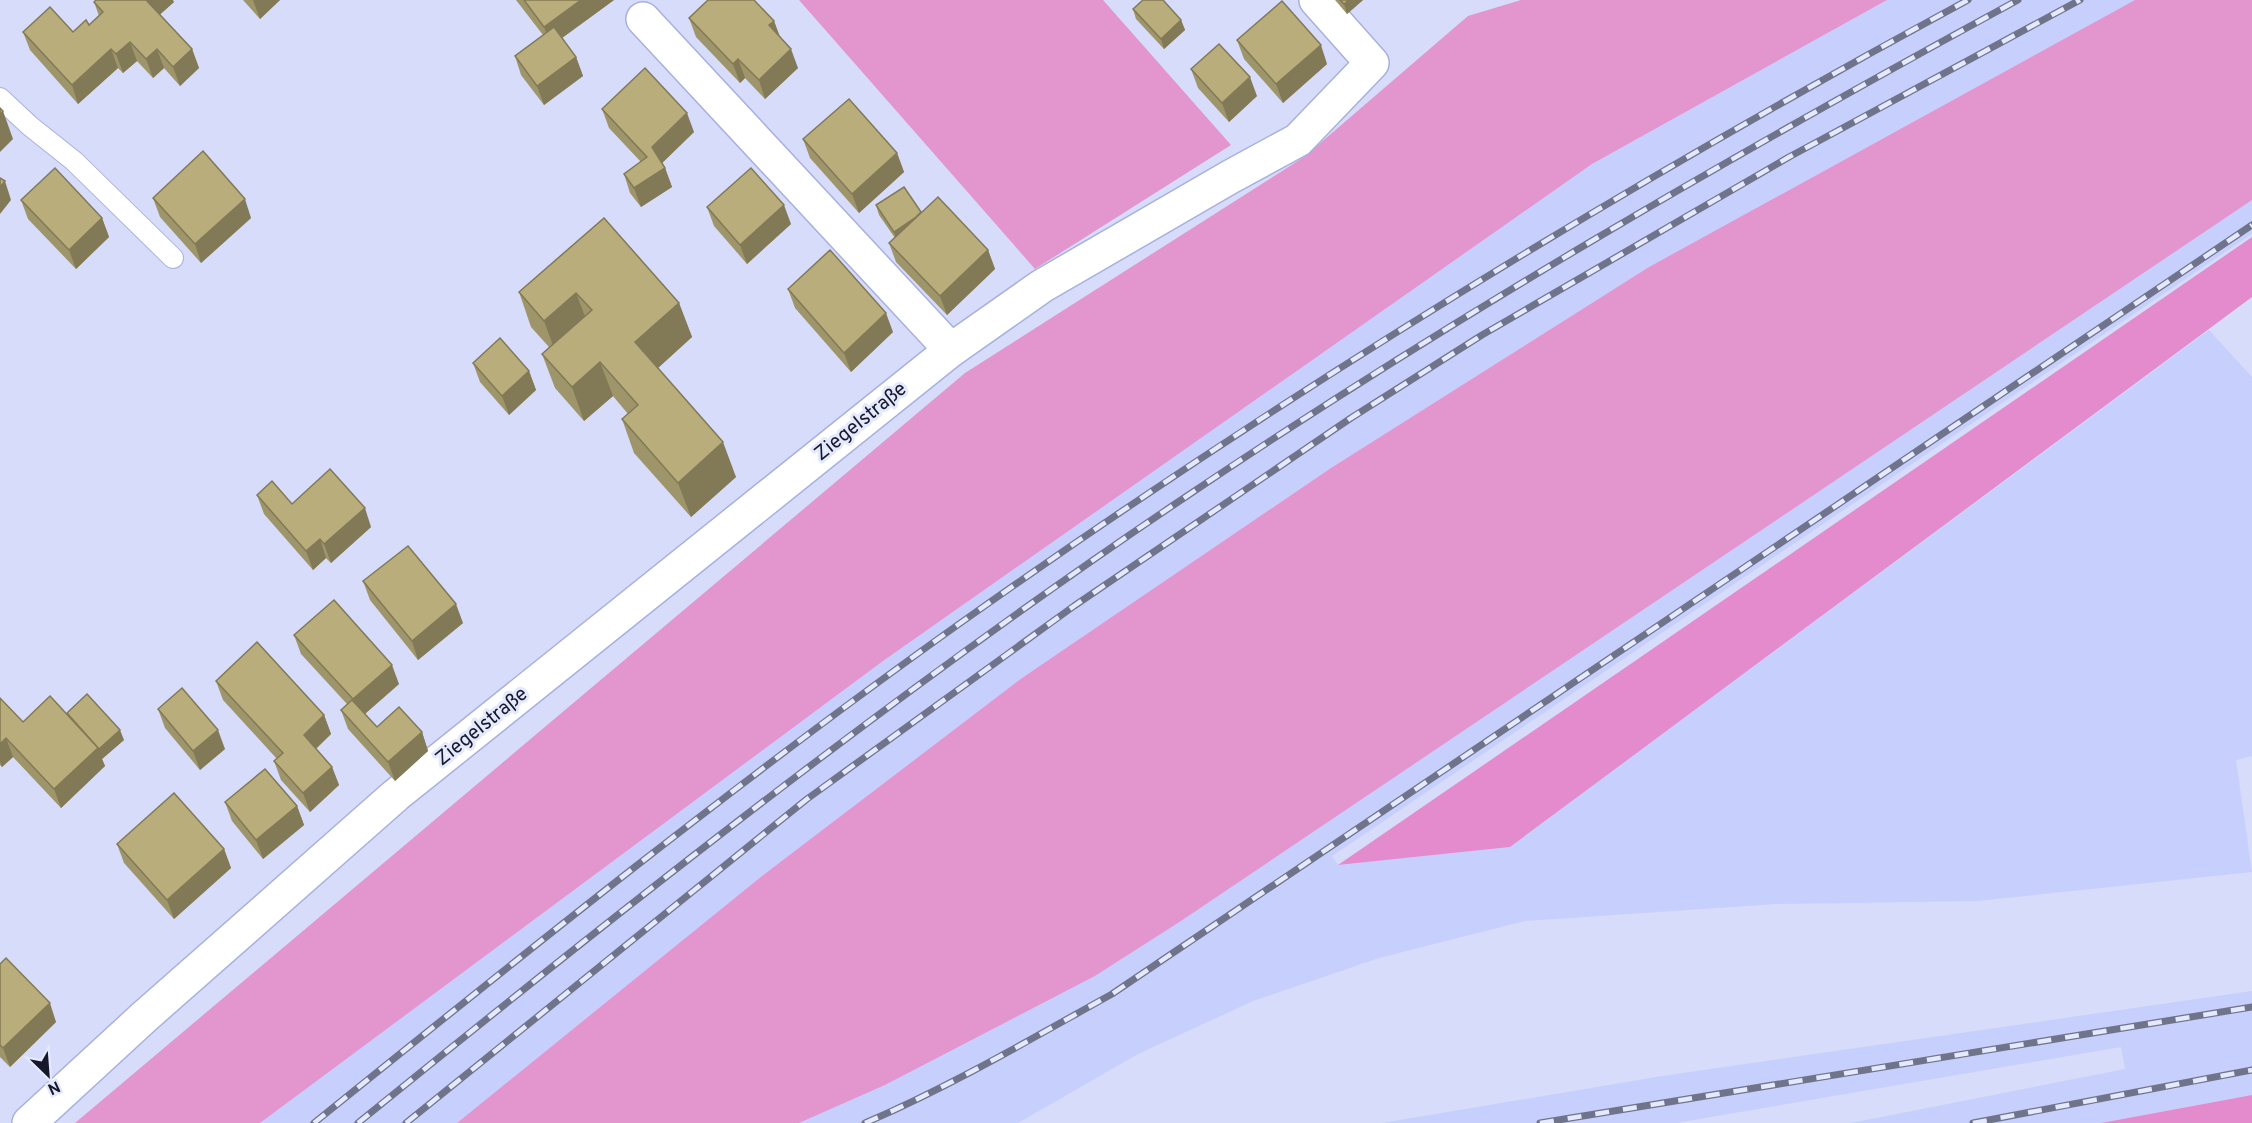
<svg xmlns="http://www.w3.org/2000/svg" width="2252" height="1123" font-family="Overpass,sans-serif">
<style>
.built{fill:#c7cffd}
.green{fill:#e395ce}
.forest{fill:#e38bcc}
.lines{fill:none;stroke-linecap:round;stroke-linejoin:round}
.lane-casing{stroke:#a8b0e0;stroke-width:22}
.street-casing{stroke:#a8b0e0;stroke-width:36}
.lane{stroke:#fff;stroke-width:20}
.street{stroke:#fff;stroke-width:33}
.rail-casing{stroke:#70748b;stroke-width:7}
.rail{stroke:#e5e9fe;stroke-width:4.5;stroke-dasharray:14;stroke-linecap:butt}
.wall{fill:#9f956a}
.shaded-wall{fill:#827956}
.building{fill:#b9ad7b;stroke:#827956;stroke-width:1.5}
.labels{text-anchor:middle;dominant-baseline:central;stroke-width:6;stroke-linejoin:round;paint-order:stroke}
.street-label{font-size:20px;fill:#17192b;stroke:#e5e9fe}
</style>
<rect width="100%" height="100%" fill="#d6dcfa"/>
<g class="built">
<polygon points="1887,0 2135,0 1649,267 1331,468 1022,678 762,876 457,1123 260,1123 883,661 1592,164"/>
<polygon points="2252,200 2252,234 1332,856 1338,865 1510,847 2209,330 2252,377 2252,756 2236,760 2252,872 1977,901 1776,904 1525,921 1379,958 1253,1001 1138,1054 1018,1123 799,1123 885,1085 1095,976 1181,921"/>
<polygon points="2252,991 2252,1095 2101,1123 1851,1123 2125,1069 2121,1047 1676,1123 1382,1123 1662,1076"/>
</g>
<g class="green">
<polygon points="799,0 1103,0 1231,145 1035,269"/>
<polygon points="1521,0 1887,0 1592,164 883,661 260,1123 75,1123 965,373 1304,157 1468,16"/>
<polygon points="2135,0 2252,0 2252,200 1181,921 1095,976 885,1085 799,1123 457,1123 762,876 1022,678 1331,468 1649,267"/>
</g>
<g class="forest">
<polygon points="2252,237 2252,297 1510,847 1338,865"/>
<polygon points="2252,1095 2252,1123 2101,1123"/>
</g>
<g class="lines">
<g class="lane-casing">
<polyline id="lane" points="0,98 30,126 74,161 173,258"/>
</g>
<g class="street-casing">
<g id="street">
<polyline points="643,19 951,350"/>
<polyline points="29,1123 143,1018 396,795 951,350 1042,286 1230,177 1298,140 1372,63 1316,0"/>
</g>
</g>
<use href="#lane" class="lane"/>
<use href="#street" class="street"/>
<g class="rail-casing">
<g id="rail">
<path d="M314,1123C526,952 737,782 959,624C1282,395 1620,188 1968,0"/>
<path d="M358,1123C624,907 894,693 1178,502C1449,319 1731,156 2018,0"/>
<polyline points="406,1123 807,799 1074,606 1351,418 1482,335 1789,157 2080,0"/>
<path d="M865,1123C951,1086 1031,1039 1112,994L2252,225"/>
<polyline points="1540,1123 2252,1007"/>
<polyline points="1973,1123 2252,1070"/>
</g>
</g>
<use href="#rail" class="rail"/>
</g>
<g class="wall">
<polygon points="243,0 280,0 260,19"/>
<polygon points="516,0 614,0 562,38 576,57 583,76 544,105 521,75 515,56 543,35"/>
<polygon points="1335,0 1363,0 1347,14"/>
<polygon points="94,2 174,2 160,14 192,49 199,68 180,86 164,68 153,78 137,61 123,73 118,68 78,104 30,50 23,32 73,32 89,25 99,16"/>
<polygon points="1133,9 1181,20 1185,30 1164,49 1136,19"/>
<polygon points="689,18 774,21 780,37 798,68 765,99 745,78 740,83 696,37"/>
<polygon points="1237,40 1327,64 1283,103 1244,59"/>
<polygon points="1191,69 1257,96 1229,122 1198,88"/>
<polygon points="602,109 694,132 662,163 665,168 672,187 641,207 630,193 624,174 641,162 609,128"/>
<polygon points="803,139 897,153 904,172 859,213 810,158"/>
<polygon points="153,198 251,218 201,263 160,217"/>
<polygon points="21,200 102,218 109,237 76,269 28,219"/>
<polygon points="876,205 921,212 988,250 995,269 947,315 896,262 889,243 895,238 879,215"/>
<polygon points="707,207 791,224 747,264 714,226"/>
<polygon points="604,218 679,303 692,337 658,368 736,477 691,517 634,453 622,419 628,414 613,396 584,421 555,388 542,354 549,347 531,327 519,292"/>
<polygon points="788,289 893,332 851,372 795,308"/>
<polygon points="473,363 529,371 536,390 509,415 480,382"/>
<polygon points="257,495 292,504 371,527 331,563 326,558 313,570 264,514"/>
<polygon points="363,581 463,623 418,660 370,600"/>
<polygon points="294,635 399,684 365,714 377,727 422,732 428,751 395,781 348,729 341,710 347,704 301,654"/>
<polygon points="216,681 324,715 331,734 316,749 332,767 339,785 310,812 281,780 274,761 277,759 223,700"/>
<polygon points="0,698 23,722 67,713 124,740 102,759 105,766 61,808 13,757 2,767 0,765"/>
<polygon points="158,709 225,749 200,770 165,728"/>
<polygon points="225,802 297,806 304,825 263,859 232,821"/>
<polygon points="117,844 224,849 231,868 174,919 124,863"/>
<polygon points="0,964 56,1022 10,1067 0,1057"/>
</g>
<g class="shaded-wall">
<polygon points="148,0 173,0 174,2 154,20 147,1"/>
<polygon points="253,0 280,0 260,19"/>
<polygon points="581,0 614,0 551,46 544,27"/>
<polygon points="1349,0 1363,0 1347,14 1344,4"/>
<polygon points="1181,20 1185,30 1164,49 1161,39"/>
<polygon points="774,21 781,40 769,25"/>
<polygon points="130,42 137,61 123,73 116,54"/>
<polygon points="1321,45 1327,64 1283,103 1276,84"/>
<polygon points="111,49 118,68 78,104 72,85"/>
<polygon points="157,49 164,68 153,78 146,59"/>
<polygon points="192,49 199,68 180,86 173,67"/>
<polygon points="791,49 798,68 765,99 759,80"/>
<polygon points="576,57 583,76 544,105 537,86"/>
<polygon points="738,59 745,78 740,83 733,64"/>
<polygon points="1250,77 1257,96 1229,122 1222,103"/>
<polygon points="3,111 13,139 0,152 0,115"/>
<polygon points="687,113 694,132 659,166 652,147"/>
<polygon points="897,153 904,172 859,213 852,194"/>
<polygon points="665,168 672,187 641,207 634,188"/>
<polygon points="5,181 11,200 0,214 0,187"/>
<polygon points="245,199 251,218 201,263 195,244"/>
<polygon points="784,205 791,224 747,264 740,245"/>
<polygon points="922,213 897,242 894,232"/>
<polygon points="102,218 109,237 76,269 69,250"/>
<polygon points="988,250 995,269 947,315 940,296"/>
<polygon points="576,293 589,327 557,356 544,321"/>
<polygon points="679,303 692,337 648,377 635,342"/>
<polygon points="886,313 893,332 851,372 844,353"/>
<polygon points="600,362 613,396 584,421 572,387"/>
<polygon points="529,371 536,390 509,415 502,396"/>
<polygon points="723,442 736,477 691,517 678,483"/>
<polygon points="365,508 371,527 331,563 324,544"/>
<polygon points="320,539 326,558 313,570 306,551"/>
<polygon points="456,604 463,623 418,660 412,641"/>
<polygon points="392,665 399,684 360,718 353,699"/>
<polygon points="324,715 331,734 310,754 304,735"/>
<polygon points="120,730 124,740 102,759 105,766 61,808 54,789 98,748"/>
<polygon points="218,730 225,749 200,770 193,751"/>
<polygon points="422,732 428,751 395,781 388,762"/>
<polygon points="6,738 13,757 2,767 0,762 0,744"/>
<polygon points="332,767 339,785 310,812 303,793"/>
<polygon points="297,806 304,825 263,859 256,840"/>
<polygon points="224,849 231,868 174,919 167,900"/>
<polygon points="50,1003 56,1022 10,1067 3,1048"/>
</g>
<g class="building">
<polygon points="96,0 148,0 147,1 192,49 173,67 157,49 146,59 130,42 116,54 111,49 72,85 23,32 50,7 73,32 86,20 89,25 103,12 94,2"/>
<polygon points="524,0 581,0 544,27"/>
<polygon points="708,0 754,0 774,21 769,25 791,49 759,80 738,59 733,64 689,18"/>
<polygon points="1143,0 1163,0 1181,20 1161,39 1133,9"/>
<polygon points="1340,0 1349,0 1344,4"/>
<polygon points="1282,1 1321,45 1276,84 1237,40"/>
<polygon points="554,27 576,57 537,86 515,56"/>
<polygon points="1219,44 1250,77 1222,103 1191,69"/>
<polygon points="645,68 687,113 652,147 665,168 634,188 624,174 647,157 602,109"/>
<polygon points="849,99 897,153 852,194 803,139"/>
<polygon points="0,108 3,111 0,115"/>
<polygon points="203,151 245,199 195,244 153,198"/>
<polygon points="55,168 102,218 69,250 21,200"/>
<polygon points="751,168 784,205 740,245 707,207"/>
<polygon points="0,178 5,181 0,187"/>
<polygon points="904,187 921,212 916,217 894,232 876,205"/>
<polygon points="938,197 988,250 940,296 889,243"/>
<polygon points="604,218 679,303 635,342 723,442 678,483 622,419 638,405 600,362 572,387 542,354 592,310 576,293 544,321 519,292"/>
<polygon points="830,250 886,313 844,353 788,289"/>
<polygon points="500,338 529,371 502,396 473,363"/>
<polygon points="330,469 365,508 324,544 320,539 306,551 257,495 272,481 292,504"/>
<polygon points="408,546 456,604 412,641 363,581"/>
<polygon points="334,600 392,665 353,699 294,635"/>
<polygon points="257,642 324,715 304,735 332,767 303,793 274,761 283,753 216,681"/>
<polygon points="182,688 218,730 193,751 158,709"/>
<polygon points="87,694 120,730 99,749 67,713"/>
<polygon points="50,696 98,748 54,789 6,738 0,744 0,698 23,722"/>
<polygon points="352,700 377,727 399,707 422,732 388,762 341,710"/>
<polygon points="265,769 297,806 256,840 225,802"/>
<polygon points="174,793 224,849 167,900 117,844"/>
<polygon points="6,958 50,1003 3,1048 0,1045 0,964"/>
</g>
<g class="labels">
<g class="street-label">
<text transform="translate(861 422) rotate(-39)">Ziegelstraße</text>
<text transform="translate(482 727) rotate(-39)">Ziegelstraße</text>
</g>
</g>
<g transform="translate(48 1075) rotate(155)" stroke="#e5e9fe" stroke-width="4.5" paint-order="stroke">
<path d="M0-4.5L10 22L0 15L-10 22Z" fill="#17192b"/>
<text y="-9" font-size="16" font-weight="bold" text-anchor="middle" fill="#17192b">N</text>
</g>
</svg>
